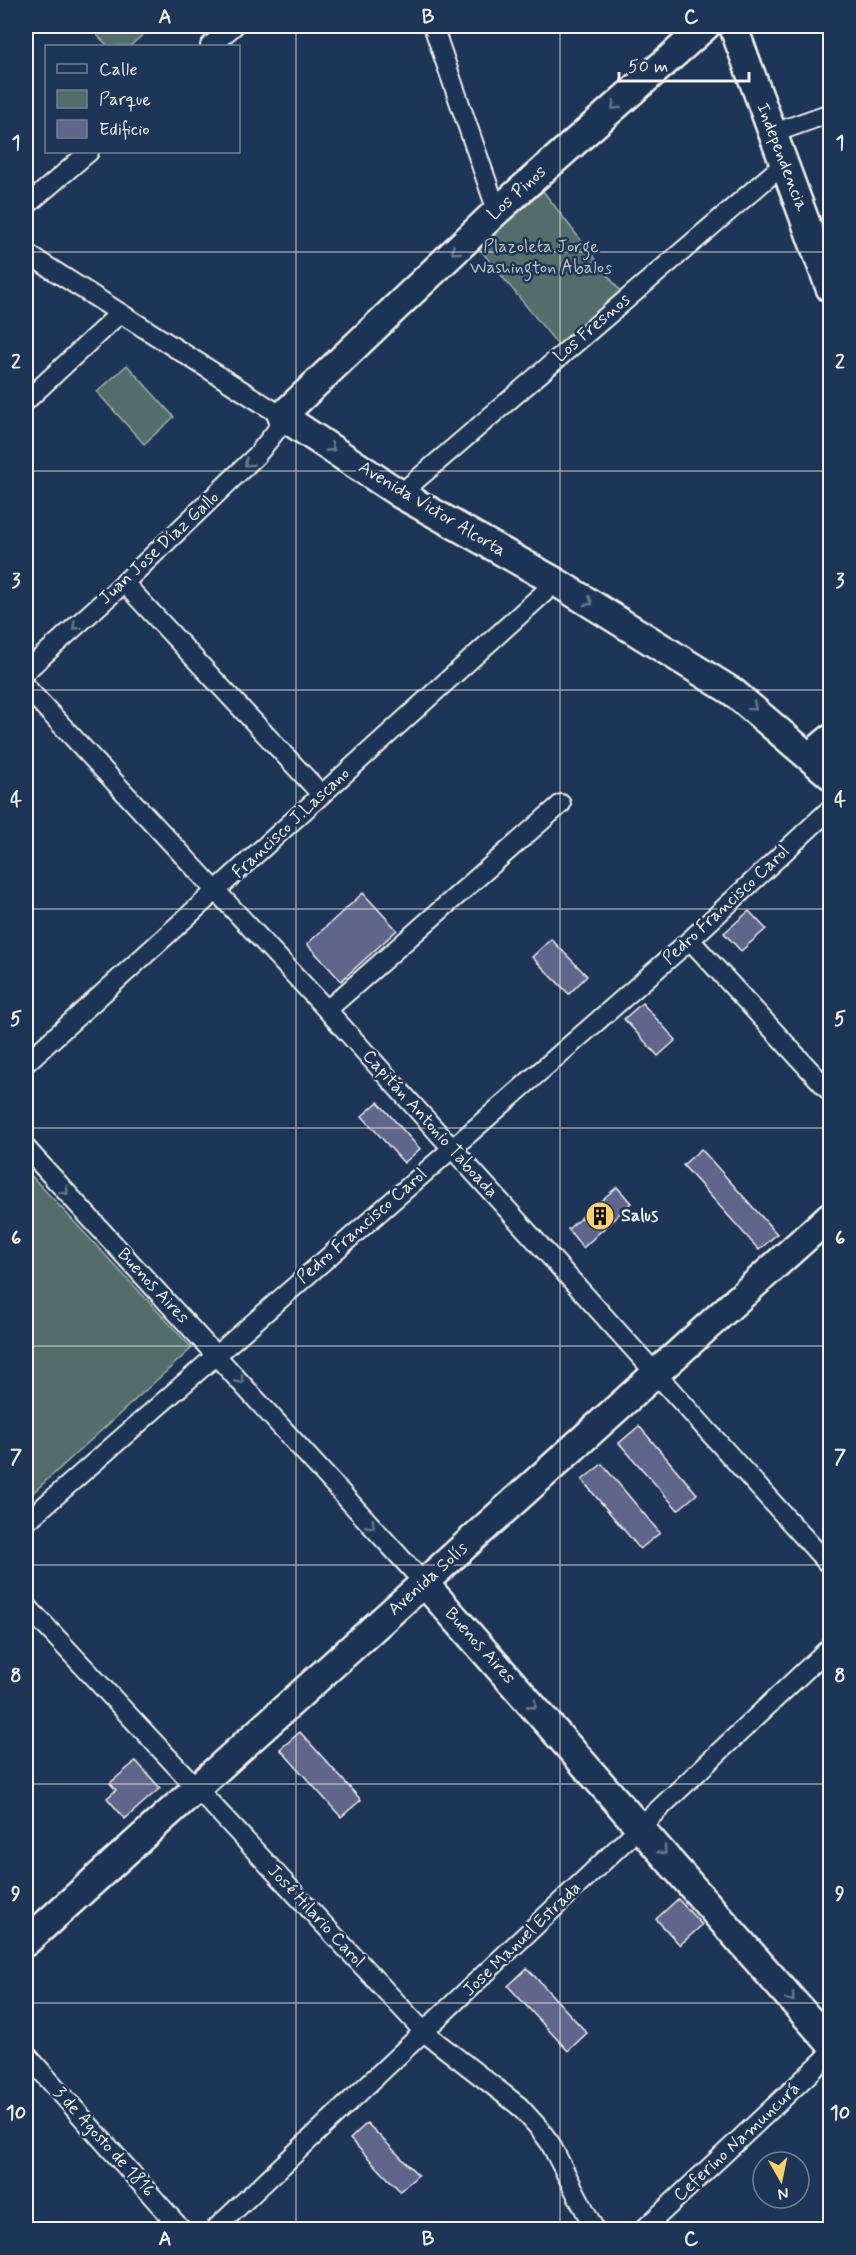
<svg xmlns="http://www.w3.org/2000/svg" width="856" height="2255" font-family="Mynerve,sans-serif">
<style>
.green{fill:#536d6a;stroke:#a4afa9;stroke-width:1.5}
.building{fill:#60658b;stroke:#f4f1e8;stroke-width:1.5}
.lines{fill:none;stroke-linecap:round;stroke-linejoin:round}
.street-casing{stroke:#f4f1e8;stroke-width:22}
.secondary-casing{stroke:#f4f1e8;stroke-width:32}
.street{stroke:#1d3557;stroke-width:18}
.secondary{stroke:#1d3557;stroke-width:27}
.oneway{stroke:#68778a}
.grid{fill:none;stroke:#f4f1e8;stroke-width:1.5;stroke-opacity:0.55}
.labels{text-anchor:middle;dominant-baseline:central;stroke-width:5;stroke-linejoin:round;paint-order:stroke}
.street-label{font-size:18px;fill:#f4f1e8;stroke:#1d3557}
.park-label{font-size:18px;fill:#bcc3bc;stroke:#1d3557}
.poi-label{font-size:18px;font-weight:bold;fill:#f4f1e8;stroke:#1d3557;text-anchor:start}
.neatline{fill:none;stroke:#f4f1e8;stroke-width:2}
.grid-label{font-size:20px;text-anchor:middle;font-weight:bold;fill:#f4f1e8}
</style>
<rect width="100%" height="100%" fill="#1d3557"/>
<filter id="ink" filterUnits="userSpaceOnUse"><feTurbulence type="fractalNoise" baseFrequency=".0167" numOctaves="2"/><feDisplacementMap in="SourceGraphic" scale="12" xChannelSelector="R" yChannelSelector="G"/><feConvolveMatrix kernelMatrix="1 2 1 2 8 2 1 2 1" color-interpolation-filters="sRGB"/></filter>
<g filter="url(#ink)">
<g class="green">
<polygon points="88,26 138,26 145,33 130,46 108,46"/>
<polygon points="543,191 620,291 558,345 478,247"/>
<polygon points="127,365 174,417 144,444 97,392"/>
<polygon points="26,1170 192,1348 26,1499"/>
</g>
<g class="building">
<polygon points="363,893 397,930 341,981 307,944"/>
<polygon points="749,911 766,929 741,951 724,933"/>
<polygon points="551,939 587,976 569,994 532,957"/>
<polygon points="642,1003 676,1040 658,1056 624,1019"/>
<polygon points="378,1102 420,1149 404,1163 362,1116"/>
<polygon points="701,1149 777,1234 759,1250 683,1165"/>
<polygon points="617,1187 631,1203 583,1248 568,1229"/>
<polygon points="639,1426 697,1494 678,1510 619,1443"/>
<polygon points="602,1464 660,1533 640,1549 582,1480"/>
<polygon points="300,1732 361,1800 341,1817 280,1749"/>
<polygon points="136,1761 160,1788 125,1819 107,1798 116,1790 110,1783"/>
<polygon points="678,1899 702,1925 680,1945 656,1919"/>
<polygon points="527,1968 587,2033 568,2051 508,1986"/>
<polygon points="367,2123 418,2175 400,2191 350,2139"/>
</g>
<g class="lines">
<g class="street-casing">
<g id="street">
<polyline points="433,26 497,211"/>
<polyline points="210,46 234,26"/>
<polyline points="774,133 830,113"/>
<polyline points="26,206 89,152"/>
<polyline points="26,253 282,416 276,431 257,455 124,583 26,671"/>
<polyline points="26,401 120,313"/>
<polyline points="400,494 785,163"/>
<polyline points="124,583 321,794"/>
<polyline points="26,687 327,1010 830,1566"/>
<polyline points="690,940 830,1092"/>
<polyline points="327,1010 561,804"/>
<polyline points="26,1063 556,582"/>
<polyline points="26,1148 424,1583"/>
<polyline points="26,1522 690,940 830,809"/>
<polyline points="26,1605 425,2033 519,2106 539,2128 550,2143 595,2230"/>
<polyline points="26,2054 182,2230"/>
<polyline points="214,2230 830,1647"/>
<polyline points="643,2230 830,2054"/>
</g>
</g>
<g class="secondary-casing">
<g id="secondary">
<polyline points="706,26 497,211 282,416 400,494 556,582 733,692 830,775"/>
<polyline points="733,26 830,288"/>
<polyline points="810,756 830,739"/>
<polyline points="424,1583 830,2043"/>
<polyline points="26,1942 830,1216"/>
</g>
</g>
<use href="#street" class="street"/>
<use href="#secondary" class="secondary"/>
</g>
<defs><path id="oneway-chevron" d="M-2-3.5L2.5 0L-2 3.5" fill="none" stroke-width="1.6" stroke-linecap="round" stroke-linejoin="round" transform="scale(1.5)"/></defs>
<g class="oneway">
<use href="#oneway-chevron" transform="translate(615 106) rotate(138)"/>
<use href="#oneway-chevron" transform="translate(455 251) rotate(136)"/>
<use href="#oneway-chevron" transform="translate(331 448) rotate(33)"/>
<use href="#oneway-chevron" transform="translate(248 463) rotate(136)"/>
<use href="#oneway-chevron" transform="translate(589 602) rotate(32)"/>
<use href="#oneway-chevron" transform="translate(76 626) rotate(138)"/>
<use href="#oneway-chevron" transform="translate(753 707) rotate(40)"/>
<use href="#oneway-chevron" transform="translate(65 1191) rotate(47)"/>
<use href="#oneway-chevron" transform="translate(240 1380) rotate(48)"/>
<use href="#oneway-chevron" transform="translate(371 1525) rotate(48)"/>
<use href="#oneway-chevron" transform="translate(533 1705) rotate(48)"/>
<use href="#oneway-chevron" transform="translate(663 1851) rotate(49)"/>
<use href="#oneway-chevron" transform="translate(791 1998) rotate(49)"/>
</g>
</g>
<path class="grid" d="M296,26V2230M560,26V2230M26,252H830M26,471H830M26,690H830M26,909H830M26,1128H830M26,1346H830M26,1565H830M26,1784H830M26,2003H830"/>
<defs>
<g id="building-disc" transform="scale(1.5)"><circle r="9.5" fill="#ffd166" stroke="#1d3557"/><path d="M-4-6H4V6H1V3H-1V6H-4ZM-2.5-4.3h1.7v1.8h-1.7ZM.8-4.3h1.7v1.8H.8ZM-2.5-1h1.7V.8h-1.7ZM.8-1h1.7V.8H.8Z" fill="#111"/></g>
</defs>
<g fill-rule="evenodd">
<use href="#building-disc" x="600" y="1216"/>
</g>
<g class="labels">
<g class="street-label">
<text transform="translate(782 157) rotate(69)">Independencia</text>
<text transform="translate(517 193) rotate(-42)">Los Pinos</text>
<text transform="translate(592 328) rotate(-41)">Los Fresnos</text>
<text transform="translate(432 509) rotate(31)">Avenida Victor Alcorta</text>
<text transform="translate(159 548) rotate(-43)">Juan Jose Díaz Gallo</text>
<text transform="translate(291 823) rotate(-43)">Francisco J.Lascano</text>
<text transform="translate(726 905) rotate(-43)">Pedro Francisco Carol</text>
<text transform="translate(430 1124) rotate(48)">Capitán Antonio Taboada</text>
<text transform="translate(362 1226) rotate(-41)">Pedro Francisco Carol</text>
<text transform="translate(153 1286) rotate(47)">Buenos Aires</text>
<text transform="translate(428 1579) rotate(-42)">Avenida Solís</text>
<text transform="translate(480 1646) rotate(48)">Buenos Aires</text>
<text transform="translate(316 1916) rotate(47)">José Hilario Carol</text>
<text transform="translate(522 1939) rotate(-44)">Jose Manuel Estrada</text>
<text transform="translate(104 2142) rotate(48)">3 de Agosto de 1816</text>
<text transform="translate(737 2142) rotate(-43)">Ceferino Namuncurá</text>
</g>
<g class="park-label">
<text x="541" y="247">Plazoleta Jorge<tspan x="541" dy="21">Washington Abalos</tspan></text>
</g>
<g class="poi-label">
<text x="621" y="1216">Salus</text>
</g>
</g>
<rect width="856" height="2255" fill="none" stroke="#1d3557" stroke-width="66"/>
<rect x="45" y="45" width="195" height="108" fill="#1d3557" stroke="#738091" stroke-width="1.5"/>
<rect x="57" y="64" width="30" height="9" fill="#1d3557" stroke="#738091" stroke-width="1.5"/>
<text x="99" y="75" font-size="18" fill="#f4f1e8">Calle</text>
<rect x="57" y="90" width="30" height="18" fill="#536d6a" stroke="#738091" stroke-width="1.5"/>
<text x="99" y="105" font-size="18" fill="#f4f1e8">Parque</text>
<rect x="57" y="120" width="30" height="18" fill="#60658b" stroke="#738091" stroke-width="1.5"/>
<text x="99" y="135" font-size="18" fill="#f4f1e8">Edificio</text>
<g transform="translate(781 2180) rotate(171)"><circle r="28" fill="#1d3557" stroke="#738091" stroke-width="1.5"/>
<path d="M0-4.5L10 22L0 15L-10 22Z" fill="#ffd166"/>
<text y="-9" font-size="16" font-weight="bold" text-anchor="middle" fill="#f4f1e8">N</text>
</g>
<path d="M619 72v9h130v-9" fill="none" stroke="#f4f1e8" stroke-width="3"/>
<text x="628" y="72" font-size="18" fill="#f4f1e8" stroke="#1d3557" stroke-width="4.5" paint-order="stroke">50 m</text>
<rect x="33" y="33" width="790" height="2189" class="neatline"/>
<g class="grid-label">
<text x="165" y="23">A</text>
<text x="428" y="23">B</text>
<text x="691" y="23">C</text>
<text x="16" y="149">1</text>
<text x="840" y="149">1</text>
<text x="16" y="368">2</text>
<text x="840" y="368">2</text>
<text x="16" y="587">3</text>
<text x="840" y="587">3</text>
<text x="16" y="806">4</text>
<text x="840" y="806">4</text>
<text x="16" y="1025">5</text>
<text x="840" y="1025">5</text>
<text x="16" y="1244">6</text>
<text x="840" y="1244">6</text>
<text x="16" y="1463">7</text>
<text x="840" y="1463">7</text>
<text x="16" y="1682">8</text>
<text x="840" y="1682">8</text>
<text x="16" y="1900">9</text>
<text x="840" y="1900">9</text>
<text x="16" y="2119">10</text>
<text x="840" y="2119">10</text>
<text x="165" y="2245">A</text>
<text x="428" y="2245">B</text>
<text x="691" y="2245">C</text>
</g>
</svg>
